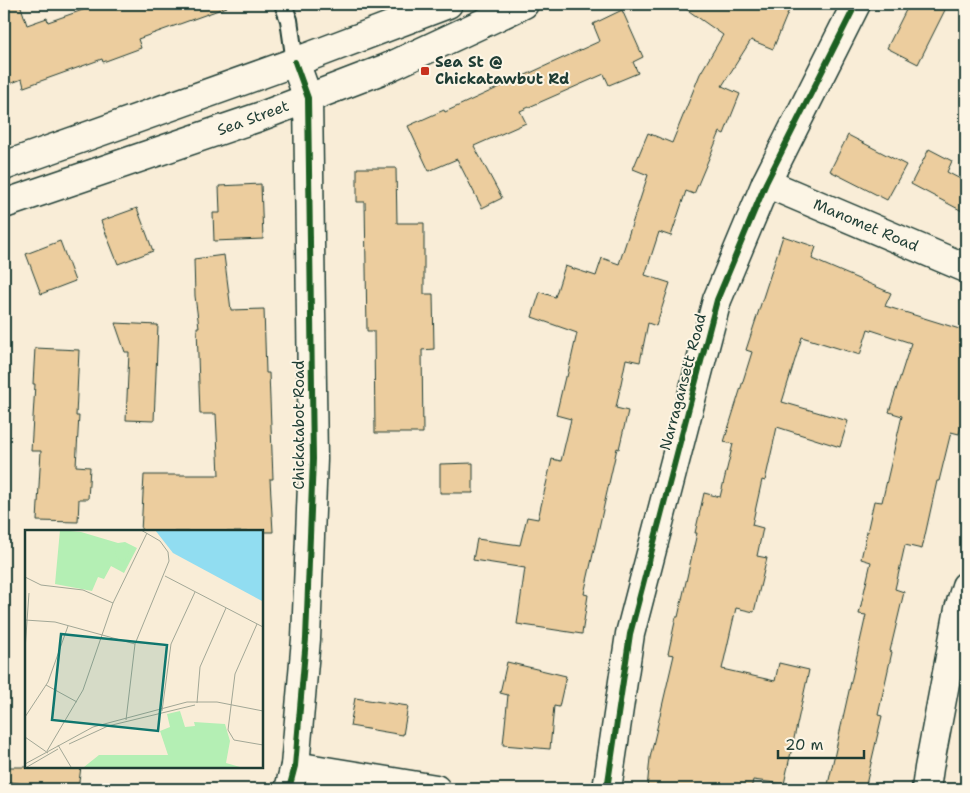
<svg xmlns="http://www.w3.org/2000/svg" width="970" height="793" font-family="'Shantell Sans',sans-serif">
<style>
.building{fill:#eccd9e;stroke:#1f3d34}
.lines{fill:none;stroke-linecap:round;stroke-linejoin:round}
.service-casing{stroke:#1f3d34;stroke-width:20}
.minor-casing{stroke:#1f3d34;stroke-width:31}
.secondary-casing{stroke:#1f3d34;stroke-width:31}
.service{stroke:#fcf5e5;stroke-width:16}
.minor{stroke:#fcf5e5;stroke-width:28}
.secondary{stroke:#fcf5e5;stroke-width:28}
.cycleway-casing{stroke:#fcf5e5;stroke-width:9}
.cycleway{stroke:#1b5e20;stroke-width:6}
.poi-dot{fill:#c8321e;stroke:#fcf5e5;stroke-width:2}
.labels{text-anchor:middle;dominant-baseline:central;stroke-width:4;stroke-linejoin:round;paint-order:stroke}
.poi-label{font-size:15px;font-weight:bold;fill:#1f3d34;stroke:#fcf5e5;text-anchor:start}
.street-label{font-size:15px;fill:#1f3d34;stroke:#fcf5e5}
.inset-road{fill:none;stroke:#a2a796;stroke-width:1}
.view{fill:#0f766e;fill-opacity:0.15;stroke:#0f766e;stroke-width:2.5}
.inset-edge{fill:none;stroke:#1f3d34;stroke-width:2.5}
</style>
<rect width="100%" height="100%" fill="#f9edd7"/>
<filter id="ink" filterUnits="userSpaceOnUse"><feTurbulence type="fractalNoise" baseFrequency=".02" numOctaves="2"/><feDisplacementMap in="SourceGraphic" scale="10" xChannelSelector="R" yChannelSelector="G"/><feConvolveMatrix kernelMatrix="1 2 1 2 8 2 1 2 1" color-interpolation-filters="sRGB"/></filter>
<g filter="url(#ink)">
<g class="building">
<polygon points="4,4 20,4 27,25 47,18 48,22 100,4 226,4 227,7 138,39 141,48 103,62 102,59 24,87 22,79 4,86"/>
<polygon points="679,4 775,4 789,10 773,49 751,40 722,86 740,94 724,134 720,132 694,194 686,191 671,236 659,232 645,275 670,283 656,326 648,323 640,362 626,359 616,408 628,411 619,449 617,448 584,594 588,595 582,634 517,624 525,568 473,560 477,539 520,545 527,517 538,519 552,459 561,461 571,419 556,415 565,377 567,377 577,333 532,317 540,292 555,297 565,266 596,276 602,258 619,264 648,175 633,169 648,133 672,143 700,74 723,35"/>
<polygon points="909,4 948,4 918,64 887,48"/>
<polygon points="622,10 643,57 633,62 638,73 609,85 604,74 520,111 526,123 474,146 502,198 482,208 457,159 429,171 408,126 444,110 445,112 600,41 593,24"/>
<polygon points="848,135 906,165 887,200 830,171"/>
<polygon points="929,149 952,161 947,172 966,182 966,213 911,184"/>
<polygon points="357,168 396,168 397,223 424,223 424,294 433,294 434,349 422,350 423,433 375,433 374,331 367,331 365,202 357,202"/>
<polygon points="261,184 263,239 214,241 213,213 220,213 219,186"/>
<polygon points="137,208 153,251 118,264 101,221"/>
<polygon points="783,236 816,247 812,259 891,293 885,306 966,331 966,410 959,434 951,432 939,481 937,481 922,549 905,545 895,589 904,592 890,651 892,652 878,715 882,716 865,789 827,789 866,615 859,614 871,562 861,559 874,501 882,502 902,416 889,412 911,343 868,329 860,355 802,337 782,402 848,421 840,447 777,427 765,481 762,480 752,525 763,528 757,556 767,558 754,612 736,608 722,669 775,681 779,663 809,670 784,784 753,780 751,789 647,789 650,758 674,655 668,654 676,617 678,617 697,533 695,533 704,493 720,497 733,444 724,442 752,352 746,350"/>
<polygon points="60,241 75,281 41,294 26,254"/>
<polygon points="224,255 231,310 264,309 266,373 269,373 273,479 270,479 273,532 141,532 144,475 219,475 216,414 200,414 197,327 199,327 195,296 194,259"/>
<polygon points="115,323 158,325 154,421 126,420 129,352 125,352"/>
<polygon points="35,348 79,350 76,416 79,416 76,466 90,467 88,499 79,499 78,522 37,521 41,451 31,451 35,384 33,384"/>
<polygon points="473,463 473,493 440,493 440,464"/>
<polygon points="507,662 566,676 559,707 554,706 550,749 503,745 508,695 500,693"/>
<polygon points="355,698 408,706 403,735 350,726"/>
<polygon points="4,767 81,767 78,789 59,789 4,781"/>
</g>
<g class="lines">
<g class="service-casing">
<polyline id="service" points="283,4 289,20 295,62"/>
</g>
<g class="minor-casing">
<g id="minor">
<polyline points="766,183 966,268"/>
<polyline points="295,766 436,789"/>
<polyline points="289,789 295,766 306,639 313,459 308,98 295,62"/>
<polyline points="607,789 630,634 717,300 766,183 856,4"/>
<polyline points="926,789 929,768 959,609 966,586"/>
</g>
</g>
<g class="secondary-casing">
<g id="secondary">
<polyline points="4,166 295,62 448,4"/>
<polyline points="4,204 259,117 387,68 524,4"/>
</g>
</g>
<use href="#service" class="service"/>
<use href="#minor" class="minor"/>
<use href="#secondary" class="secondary"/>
<g class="cycleway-casing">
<g id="cycleway">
<polyline points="289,789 295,766 306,639 313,459 308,98 295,62"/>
<polyline points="607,789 630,634 717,300 766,183 856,4"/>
</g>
</g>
<use href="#cycleway" class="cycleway"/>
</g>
</g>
<rect class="poi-dot" x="420" y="66" width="10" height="10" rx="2.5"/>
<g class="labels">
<g class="poi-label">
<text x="435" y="62">Sea St @<tspan x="435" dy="17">Chickatawbut Rd</tspan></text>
</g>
<g class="street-label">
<text transform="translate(253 118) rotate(-20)">Sea Street</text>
<text transform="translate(866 225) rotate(23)">Manomet Road</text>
<text transform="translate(683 382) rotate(-75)">Narragansett Road</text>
<text transform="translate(299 425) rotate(-90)">Chickatabot Road</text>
</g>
</g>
<g transform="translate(25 530)">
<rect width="238" height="238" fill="#f9edd7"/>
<path d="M35,0L56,2L93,13L100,12L112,18L99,43L86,36L79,49L73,47L67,61L30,54ZM155,181L160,197L170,196L169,192L200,194L205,211L201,233L215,237H59L74,225H143L135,201L145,197L142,184Z" fill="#b4efb4"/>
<path d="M90 23a7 7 0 1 1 14 0a7 7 0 1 1-14 0Z" fill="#b4efb4"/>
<path d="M130,0H237V71L148,23Z" fill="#91ddf1"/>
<path class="inset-road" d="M140,46L238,97M0,47L16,55L58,60L88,73M0,90L30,92L110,114M232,94L210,144L203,200L209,210L238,215M0,120L4,63M21,155L52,172M172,173L175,137L201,78M137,181L146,114L170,62M0,187L23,152L43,96M101,190L110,114L144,31L143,22L135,11L116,0M0,207L23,223M44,214L83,196L170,175M33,215L46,237M22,221L58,160L88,73L122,3M0,234L68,197L162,172H192L238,181M2,237L33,219"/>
<path class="view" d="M36,104L142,115L133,201L27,190Z"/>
<rect width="238" height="238" class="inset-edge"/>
</g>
<rect width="970" height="793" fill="none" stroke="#fcf5e5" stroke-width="20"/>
<rect x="10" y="10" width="950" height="773" fill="none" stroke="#1f3d34" stroke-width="2" filter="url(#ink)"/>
<path d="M778 750v8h86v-8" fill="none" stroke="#1f3d34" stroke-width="2.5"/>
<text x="785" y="750" font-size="15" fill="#1f3d34" stroke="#fcf5e5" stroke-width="4" paint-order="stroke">20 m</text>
</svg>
